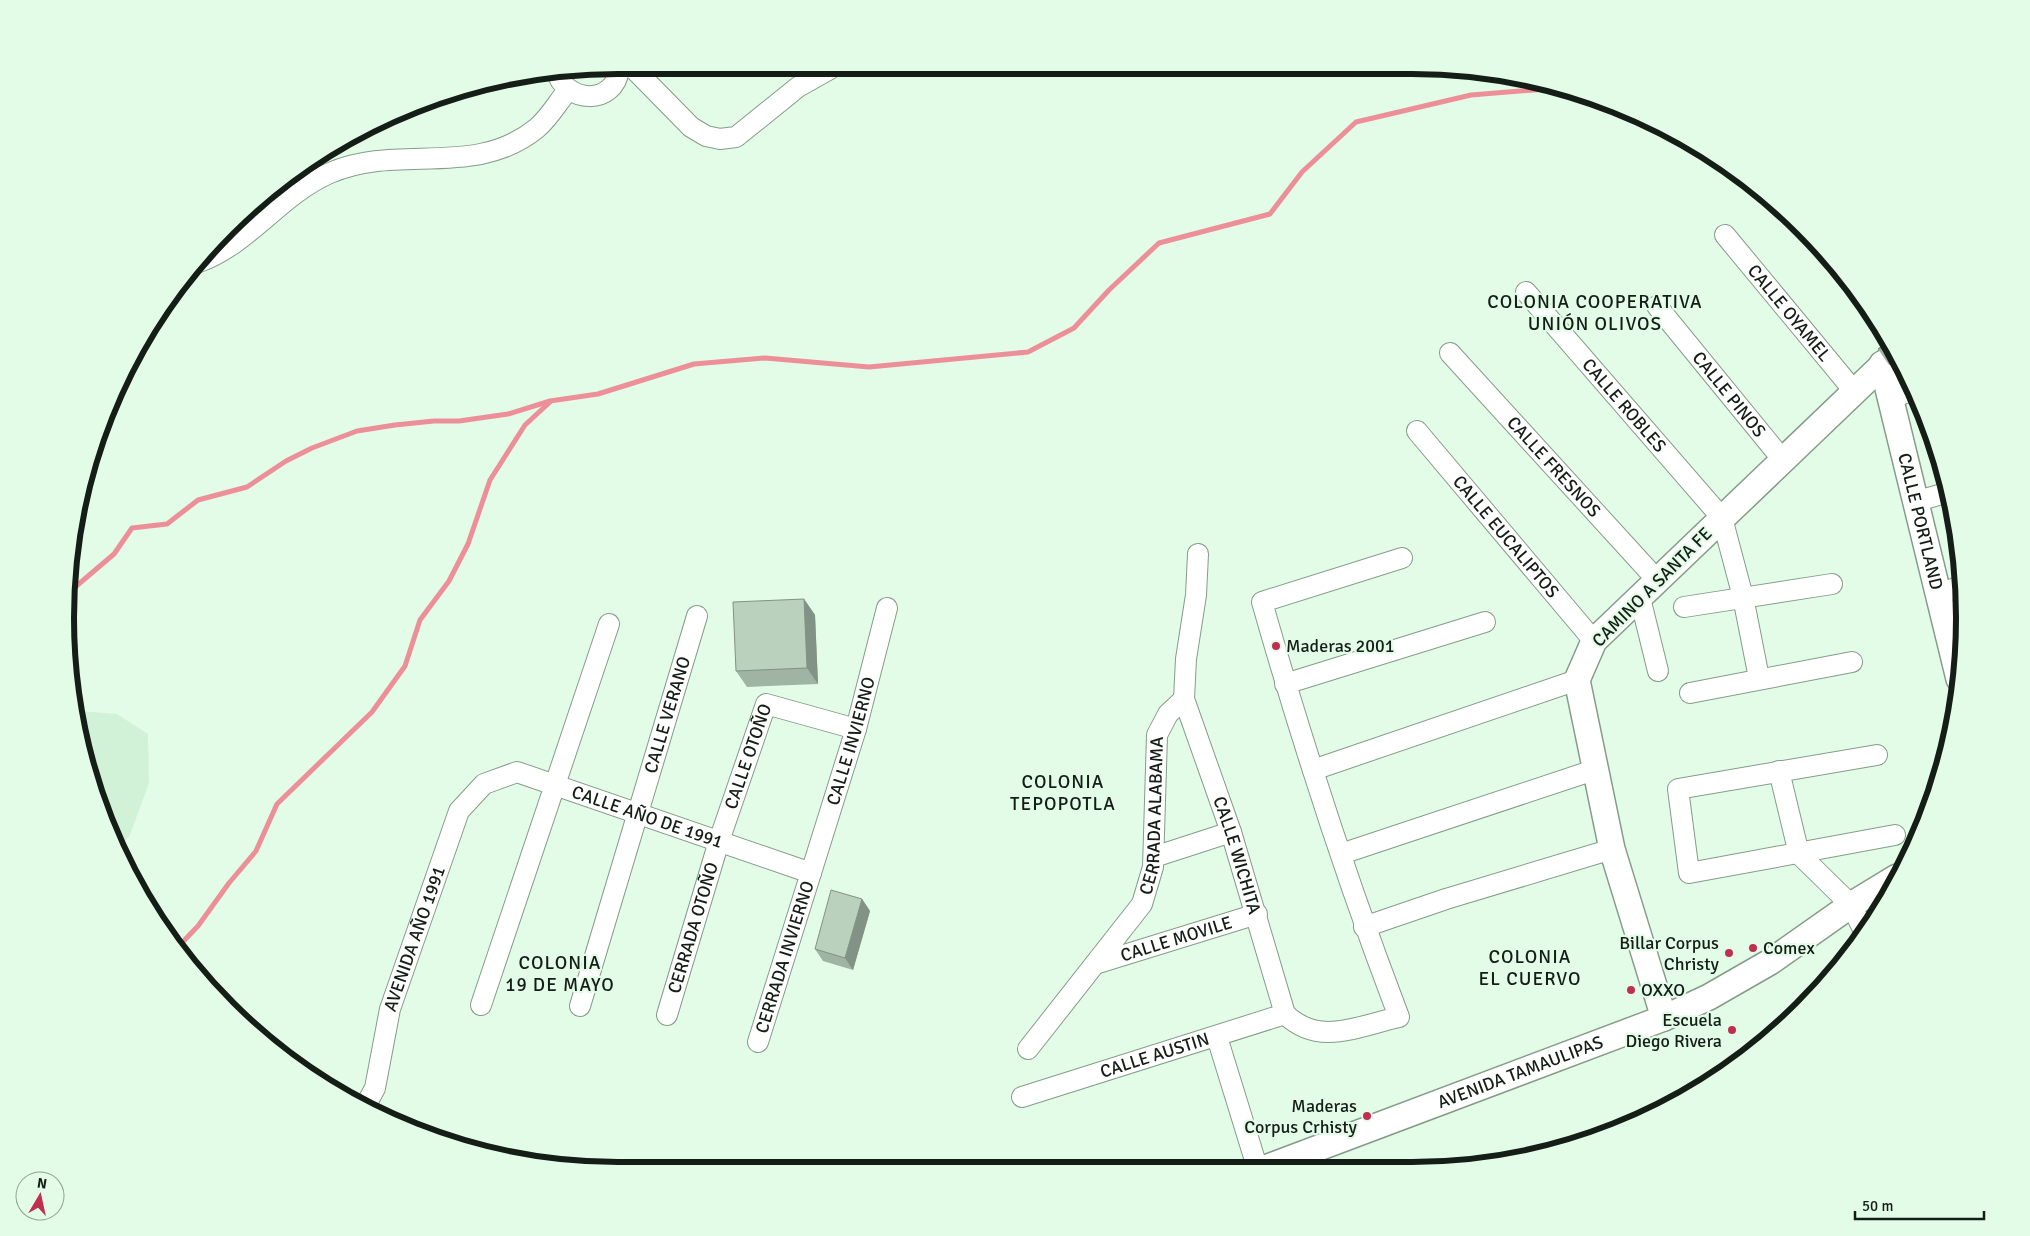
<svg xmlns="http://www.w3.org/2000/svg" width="2030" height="1236" font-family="Signika,sans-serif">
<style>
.built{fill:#d2f2d8}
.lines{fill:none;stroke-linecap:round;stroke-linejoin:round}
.stream{stroke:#ed8f99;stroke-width:5}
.minor-casing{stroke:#859c89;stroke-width:22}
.tertiary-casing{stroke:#859c89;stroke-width:28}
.minor{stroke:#fff;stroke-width:20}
.tertiary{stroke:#fff;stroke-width:25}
.wall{fill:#9fb4a3}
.shaded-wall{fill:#829284}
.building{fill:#b9d1bd;stroke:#829284}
.poi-dot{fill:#bf2f4f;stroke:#e3fce8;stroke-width:2}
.labels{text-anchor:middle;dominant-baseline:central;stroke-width:4.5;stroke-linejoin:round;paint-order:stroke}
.street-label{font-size:18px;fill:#141d16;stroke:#e3fce8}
.poi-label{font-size:18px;fill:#141d16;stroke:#e3fce8;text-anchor:start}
.neighbourhood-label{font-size:19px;letter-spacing:1px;fill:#141d16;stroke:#e3fce8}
.rim{fill:none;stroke:#141d16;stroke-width:6}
</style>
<rect width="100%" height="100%" fill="#e3fce8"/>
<polygon class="built" points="80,711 117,714 148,734 149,783 130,835 117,850 94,796 76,726 75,718"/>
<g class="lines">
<g class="stream">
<polyline points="67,594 114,554 132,528 167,524 198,500 247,487 286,461 312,448 357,431 395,425 434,421 459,421 508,414 550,401 598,394 694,364 765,358 869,367 1028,352 1074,328 1109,290 1159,243 1270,214 1302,172 1356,122 1471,95 1546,89 1550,87"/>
<polyline points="176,949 198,926 229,883 256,851 277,804 372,712 405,666 420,620 449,581 468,544 490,480 525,425 550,402"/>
</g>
<g class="minor-casing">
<g id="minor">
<polyline points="634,69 691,127 706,136 720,139 736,137 798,87 830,69"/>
<path d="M556,70C565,104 615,106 619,69"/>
<path id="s1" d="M1725,235L1854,391"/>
<path d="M199,262C249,244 281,194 330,173C398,143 475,179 537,128C549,118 558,102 568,90"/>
<path id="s2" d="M1526,292L1722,518L1743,597L1759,678"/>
<path id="s3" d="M1657,306L1782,459"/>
<path id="s4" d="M1450,353L1658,581"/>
<polyline points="1890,398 1914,390"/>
<path id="s5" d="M1417,431L1594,641"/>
<polyline points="1914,502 1949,492"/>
<path id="s6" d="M1198,554L1196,595L1186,659L1184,699L1231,832L1285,1014"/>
<polyline points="1937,594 1962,586"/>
<polyline points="1640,598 1658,671"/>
<polyline points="1684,607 1832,584"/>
<polyline points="1285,684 1485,622"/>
<polyline points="1690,693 1852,662"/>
<polyline points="1877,755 1678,789 1689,873 1895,835"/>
<polyline points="1313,770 1577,680"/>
<polyline points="1779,771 1799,854 1851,905 1865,933"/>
<polyline points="1341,854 1597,769"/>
<polyline points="1154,857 1231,832"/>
<polyline points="1364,927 1446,899 1612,849"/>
<path id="s7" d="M1095,964L1257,914"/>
<polyline points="481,1005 609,624"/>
<path id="s8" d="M580,1006L697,616"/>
<path d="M1285,1014C1319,1047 1358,1026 1399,1017C1347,881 1302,742 1262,602L1402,558"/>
<path id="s9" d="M667,1015L719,841L766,704L856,729"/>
<polyline points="1217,1037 1258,1170"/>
<path id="s10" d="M758,1042L856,729L887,608"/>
<path id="s11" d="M1028,1049L1142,904L1153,867L1157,735L1168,714L1184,699"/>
<path id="s12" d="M1022,1097L1285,1014"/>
<path id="s13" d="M366,1105L375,1088L390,1009L459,811L484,784L517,772L811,873"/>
</g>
</g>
<g class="tertiary-casing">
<g id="tertiary">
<path id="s14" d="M1882,364L1959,679"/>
<polyline points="1664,1018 1612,849 1577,680 1594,641 1895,353"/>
<path id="s15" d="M1260,1170L1664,1018L1709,997L1770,962L1851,905L1897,877"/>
</g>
</g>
<use href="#minor" class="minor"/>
<use href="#tertiary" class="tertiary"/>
</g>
<g class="wall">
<polygon points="1888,341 1899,363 1889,365 1878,349"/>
<polygon points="804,599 815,615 818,684 747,687 736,671"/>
<polygon points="91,785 100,797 96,801 94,796"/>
<polygon points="862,899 870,911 853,970 823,961 815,949"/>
</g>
<g class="shaded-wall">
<polygon points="804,599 815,615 818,684 807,668"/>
<polygon points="862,899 870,911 853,970 845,958"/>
</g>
<g class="building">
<polygon points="1888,341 1891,346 1878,349"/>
<polygon points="804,599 807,668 736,671 733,602"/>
<polygon points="831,890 862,899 845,958 815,949"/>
</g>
<g class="poi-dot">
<circle cx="1276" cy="646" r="5"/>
<circle cx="1753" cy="948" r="5"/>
<circle cx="1729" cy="953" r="5"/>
<circle cx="1631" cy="990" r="5"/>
<circle cx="1732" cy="1030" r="5"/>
<circle cx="1367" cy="1116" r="5"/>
</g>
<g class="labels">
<g class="street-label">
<text stroke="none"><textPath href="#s1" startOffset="101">CALLE OYAMEL</textPath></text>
<text stroke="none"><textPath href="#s3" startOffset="114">CALLE PINOS</textPath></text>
<text stroke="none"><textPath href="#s2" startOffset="150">CALLE ROBLES</textPath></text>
<text stroke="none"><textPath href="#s4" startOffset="154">CALLE FRESNOS</textPath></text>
<text stroke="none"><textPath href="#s14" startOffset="162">CALLE PORTLAND</textPath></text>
<text stroke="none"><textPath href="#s5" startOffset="138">CALLE EUCALIPTOS</textPath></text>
<text transform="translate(1652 587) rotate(-45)">CAMINO A SANTA FE</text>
<text stroke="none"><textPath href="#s8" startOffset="304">CALLE VERANO</textPath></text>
<text stroke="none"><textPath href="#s10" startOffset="315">CALLE INVIERNO</textPath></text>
<text stroke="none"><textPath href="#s9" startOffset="271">CALLE OTOÑO</textPath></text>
<text stroke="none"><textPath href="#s13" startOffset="519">CALLE AÑO DE 1991</textPath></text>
<text stroke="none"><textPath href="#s11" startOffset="274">CERRADA ALABAMA</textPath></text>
<text stroke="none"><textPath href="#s6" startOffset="311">CALLE WICHITA</textPath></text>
<text stroke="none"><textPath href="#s9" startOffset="91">CERRADA OTOÑO</textPath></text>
<text stroke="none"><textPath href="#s7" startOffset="85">CALLE MOVILE</textPath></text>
<text stroke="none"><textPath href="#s13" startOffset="174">AVENIDA AÑO 1991</textPath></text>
<text stroke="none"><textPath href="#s10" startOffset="89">CERRADA INVIERNO</textPath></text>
<text stroke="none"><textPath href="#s12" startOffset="139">CALLE AUSTIN</textPath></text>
<text stroke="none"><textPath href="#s15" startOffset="278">AVENIDA TAMAULIPAS</textPath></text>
</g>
<g class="poi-label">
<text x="1286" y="646">Maderas 2001</text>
<text x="1719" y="943" text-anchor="end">Billar Corpus<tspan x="1719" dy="21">Christy</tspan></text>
<text x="1763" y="948">Comex</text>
<text x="1641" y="990">OXXO</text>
<text x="1722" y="1020" text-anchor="end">Escuela<tspan x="1722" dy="21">Diego Rivera</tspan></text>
<text x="1357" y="1106" text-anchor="end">Maderas<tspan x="1357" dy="21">Corpus Crhisty</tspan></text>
</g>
<g class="neighbourhood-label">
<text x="1595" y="302">COLONIA COOPERATIVA<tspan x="1595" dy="22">UNIÓN OLIVOS</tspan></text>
<text x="1063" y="782">COLONIA<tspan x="1063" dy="22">TEPOPOTLA</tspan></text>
<text x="1530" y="957">COLONIA<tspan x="1530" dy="22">EL CUERVO</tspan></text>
<text x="560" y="963">COLONIA<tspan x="560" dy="22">19 DE MAYO</tspan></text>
</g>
</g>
<path d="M0 0H2030V1236H0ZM618 74H1412A544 544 0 0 1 1956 618V618A544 544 0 0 1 1412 1162H618A544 544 0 0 1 74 618V618A544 544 0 0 1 618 74Z" fill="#e3fce8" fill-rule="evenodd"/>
<path class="rim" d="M618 74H1412A544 544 0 0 1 1956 618V618A544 544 0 0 1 1412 1162H618A544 544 0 0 1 74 618V618A544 544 0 0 1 618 74Z"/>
<g transform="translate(40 1196) rotate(9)"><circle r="24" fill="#e3fce8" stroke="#90a394"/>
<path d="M0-4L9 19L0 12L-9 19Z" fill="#bf2f4f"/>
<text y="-8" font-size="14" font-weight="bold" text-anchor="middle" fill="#141d16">N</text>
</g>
<path d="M1855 1211v8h129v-8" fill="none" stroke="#141d16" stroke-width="2.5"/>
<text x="1862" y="1211" font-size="15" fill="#141d16" stroke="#e3fce8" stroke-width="4" paint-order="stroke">50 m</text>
</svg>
